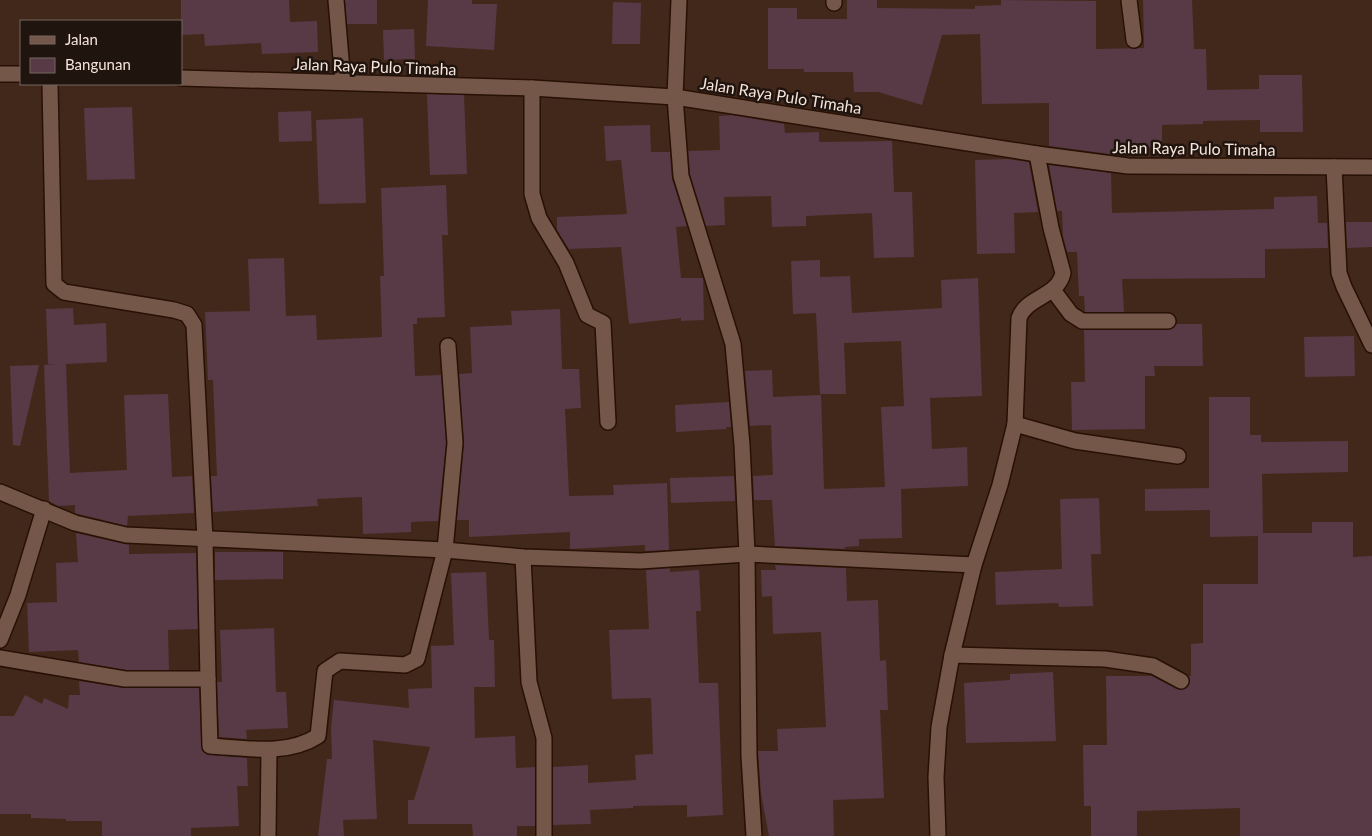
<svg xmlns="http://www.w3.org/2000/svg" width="1372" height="836" font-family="Lato,sans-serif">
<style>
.building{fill:#573a45}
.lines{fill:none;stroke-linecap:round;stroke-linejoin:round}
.street-casing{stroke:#271004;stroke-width:18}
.secondary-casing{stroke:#271004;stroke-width:18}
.street{stroke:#745748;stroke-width:15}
.secondary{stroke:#745748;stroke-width:15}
.labels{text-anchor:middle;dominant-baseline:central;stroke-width:5;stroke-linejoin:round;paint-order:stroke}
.street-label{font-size:16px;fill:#f5e4db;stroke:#20140e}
</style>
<rect width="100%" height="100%" fill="#42281b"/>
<g class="building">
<polygon points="181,0 289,0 290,22 317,21 318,52 262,54 261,43 205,46 204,34 181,35"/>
<polygon points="345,0 377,0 377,24 347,24"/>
<polygon points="428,0 472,0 472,4 497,4 494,50 426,46"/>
<polygon points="847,0 877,0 877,8 975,9 975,6 1001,5 1001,0 1096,1 1096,49 1144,48 1143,0 1192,0 1194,49 1206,49 1207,90 1259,89 1259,75 1302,75 1303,132 1260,132 1260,120 1203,121 1203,124 1162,125 1162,147 1117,148 1110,150 1110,154 1049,146 1049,103 982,104 980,34 942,35 922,105 878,92 854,92 853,72 804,72 804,69 768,69 768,8 797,8 797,19 847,19"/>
<polygon points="613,2 641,3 640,44 612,44"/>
<polygon points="414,29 415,59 384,60 383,30"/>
<polygon points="427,94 464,95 467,174 430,175"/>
<polygon points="132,107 135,179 87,180 84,108"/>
<polygon points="311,111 312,141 279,142 278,112"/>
<polygon points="732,115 784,124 785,133 819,132 819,142 892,141 894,192 912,192 914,257 874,258 872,213 806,216 806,226 772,227 771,196 724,197 725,225 706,226 690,174 688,151 720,150 719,116"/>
<polygon points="363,118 366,203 319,204 316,120"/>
<polygon points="650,125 651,152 670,152 672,179 687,226 676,227 681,278 703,278 704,320 681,321 681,318 629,324 621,247 569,249 557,230 557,217 627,214 621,160 606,161 604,126"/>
<polygon points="1007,159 1029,162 1038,212 1014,213 1015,253 977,254 975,160"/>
<polygon points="1049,165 1111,173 1112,213 1274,209 1274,197 1317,196 1318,223 1327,223 1328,248 1265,249 1265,278 1122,279 1124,312 1085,312 1084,296 1079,296 1077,252 1067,252 1063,236 1062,211 1057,211"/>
<polygon points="446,185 448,235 442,235 445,317 417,318 417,324 413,324 415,376 441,375 446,443 438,521 411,522 411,532 363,534 362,497 317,499 318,506 213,512 211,476 217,476 213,380 208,380 205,312 250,311 248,259 284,258 286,316 316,315 317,340 382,337 380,276 384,276 381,188"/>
<polygon points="1346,222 1372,222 1372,247 1347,248"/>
<polygon points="820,260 820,277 850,276 852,313 942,308 941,280 978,278 982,396 930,398 932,449 967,447 968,486 901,489 902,538 859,539 859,546 845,547 845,549 775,546 772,500 754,500 753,476 773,475 771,425 750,426 745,371 772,370 773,397 821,395 824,489 885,487 881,407 904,406 901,341 844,343 846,394 820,394 816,313 793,314 791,261"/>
<polygon points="73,308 74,325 106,323 107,362 66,364 70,473 127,470 124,395 168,394 172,477 192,476 194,513 128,516 127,526 78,514 75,513 75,505 58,506 49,501 44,365 56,364 48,364 46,309"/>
<polygon points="560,309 562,369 579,369 581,408 565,409 569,496 614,495 613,485 667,483 669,550 645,551 645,545 570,549 570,532 469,537 469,520 457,520 464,444 459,374 472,373 470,327 512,325 511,311"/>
<polygon points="1177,324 1202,324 1203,366 1154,366 1155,376 1145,376 1145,429 1072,430 1071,382 1085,382 1084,330 1168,330"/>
<polygon points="1354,336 1355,376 1305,377 1304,337"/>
<polygon points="39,365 20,446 13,445 10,366"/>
<polygon points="1209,397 1250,397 1250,435 1261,435 1261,442 1348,441 1348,472 1262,474 1263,533 1312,533 1312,522 1353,522 1353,557 1372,556 1372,836 1240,836 1240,808 1137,811 1137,836 1091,836 1091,806 1084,806 1083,745 1107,745 1106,676 1152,676 1177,689 1186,689 1190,681 1189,676 1191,676 1191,644 1203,643 1203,584 1258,584 1258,536 1210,537 1210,510 1145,511 1145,489 1209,488"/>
<polygon points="729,402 731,427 726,427 726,429 676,432 675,405"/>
<polygon points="734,476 735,501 671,503 670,478"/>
<polygon points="1099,498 1101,554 1091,554 1093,606 1059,607 1058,603 996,605 995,572 1062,569 1060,499"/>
<polygon points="76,533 129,545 129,554 196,553 198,629 168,630 169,670 126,670 79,662 78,650 29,652 27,603 57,602 56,563 78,562"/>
<polygon points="215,552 283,552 283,579 215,580"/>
<polygon points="775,565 846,568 847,601 878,600 880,661 886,660 888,710 880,710 884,798 833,800 834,836 769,836 761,794 758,751 778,751 777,729 826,727 821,632 773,634 772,596 762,597 761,570 776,570"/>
<polygon points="670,568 670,572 699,570 701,611 696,611 699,683 718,683 723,815 687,817 687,805 633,806 633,808 590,810 591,824 553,825 553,767 588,765 588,783 636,780 635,755 653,754 651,698 612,699 609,630 649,629 646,570"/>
<polygon points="486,572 489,640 494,640 495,687 474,687 475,738 515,736 516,768 535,767 535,826 517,826 517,836 473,836 472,824 408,824 408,800 414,800 430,747 373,740 377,819 343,820 344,836 318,836 327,759 332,759 331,728 334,700 409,708 408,689 432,688 431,646 454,645 451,573"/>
<polygon points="274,628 276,692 286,692 288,728 246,730 247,739 219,737 217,682 222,682 220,630"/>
<polygon points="1053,672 1056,741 966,743 964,683 1010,680 1010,674"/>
<polygon points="79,681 125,688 199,688 202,751 209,755 247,758 248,786 237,786 239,826 191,828 191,836 102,836 102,821 66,821 66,819 31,818 31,814 0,814 0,716 14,716 25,695 42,704 44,698 68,709 69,695 80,695"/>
</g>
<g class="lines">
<g class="street-casing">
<g id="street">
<polyline points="336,0 343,82"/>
<polyline points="679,0 675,97 681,176 733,344 742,445 747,554 749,756 754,836"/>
<polyline points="1129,0 1134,40"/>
<polyline points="834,3 834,0"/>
<polyline points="50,84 54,284 64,292 174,310 187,314 194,325 205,540 208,679"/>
<polyline points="532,88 532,194 539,218 566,263 587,315 603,323 608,422"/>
<polyline points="1334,167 1339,273 1344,287 1372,345"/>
<polyline points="1053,290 1071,314 1082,321 1168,321"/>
<polyline points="1015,424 1075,441 1178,456"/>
<polyline points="0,492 75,523 126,535 445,550 523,557 640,561 747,554 974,565"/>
<polyline points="523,557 529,682 544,738 544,836"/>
<polyline points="0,640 18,595 44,509"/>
<polyline points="952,655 1105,659 1153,666 1181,681"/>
<path d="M0,658L125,679H208L210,746C246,748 287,756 318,736L325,671L340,661L405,665L417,659L445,550L455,443L448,346"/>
<polyline points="268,836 269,750"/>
<path d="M938,836L936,777L939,727L952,655L974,565L1000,485L1015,424L1019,318C1026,297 1058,297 1063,273L1051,228L1037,154"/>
</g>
</g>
<g class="secondary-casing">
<g id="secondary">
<polyline points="0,74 21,74"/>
<polyline points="181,78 532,88 675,97 1037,154 1128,166 1372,167"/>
</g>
</g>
<use href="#street" class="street"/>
<use href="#secondary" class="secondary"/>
</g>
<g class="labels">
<g class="street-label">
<text transform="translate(375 66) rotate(2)">Jalan Raya Pulo Timaha</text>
<text transform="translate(781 95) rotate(9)">Jalan Raya Pulo Timaha</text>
<text transform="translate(1194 148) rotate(1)">Jalan Raya Pulo Timaha</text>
</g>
</g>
<rect x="20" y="20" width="162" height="65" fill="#20140e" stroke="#756760"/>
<rect x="30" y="36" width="25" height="8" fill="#745748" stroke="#756760"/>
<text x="65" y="45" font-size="15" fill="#f5e4db">Jalan</text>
<rect x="30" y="58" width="25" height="15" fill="#573a45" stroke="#756760"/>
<text x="65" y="70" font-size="15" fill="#f5e4db">Bangunan</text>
</svg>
